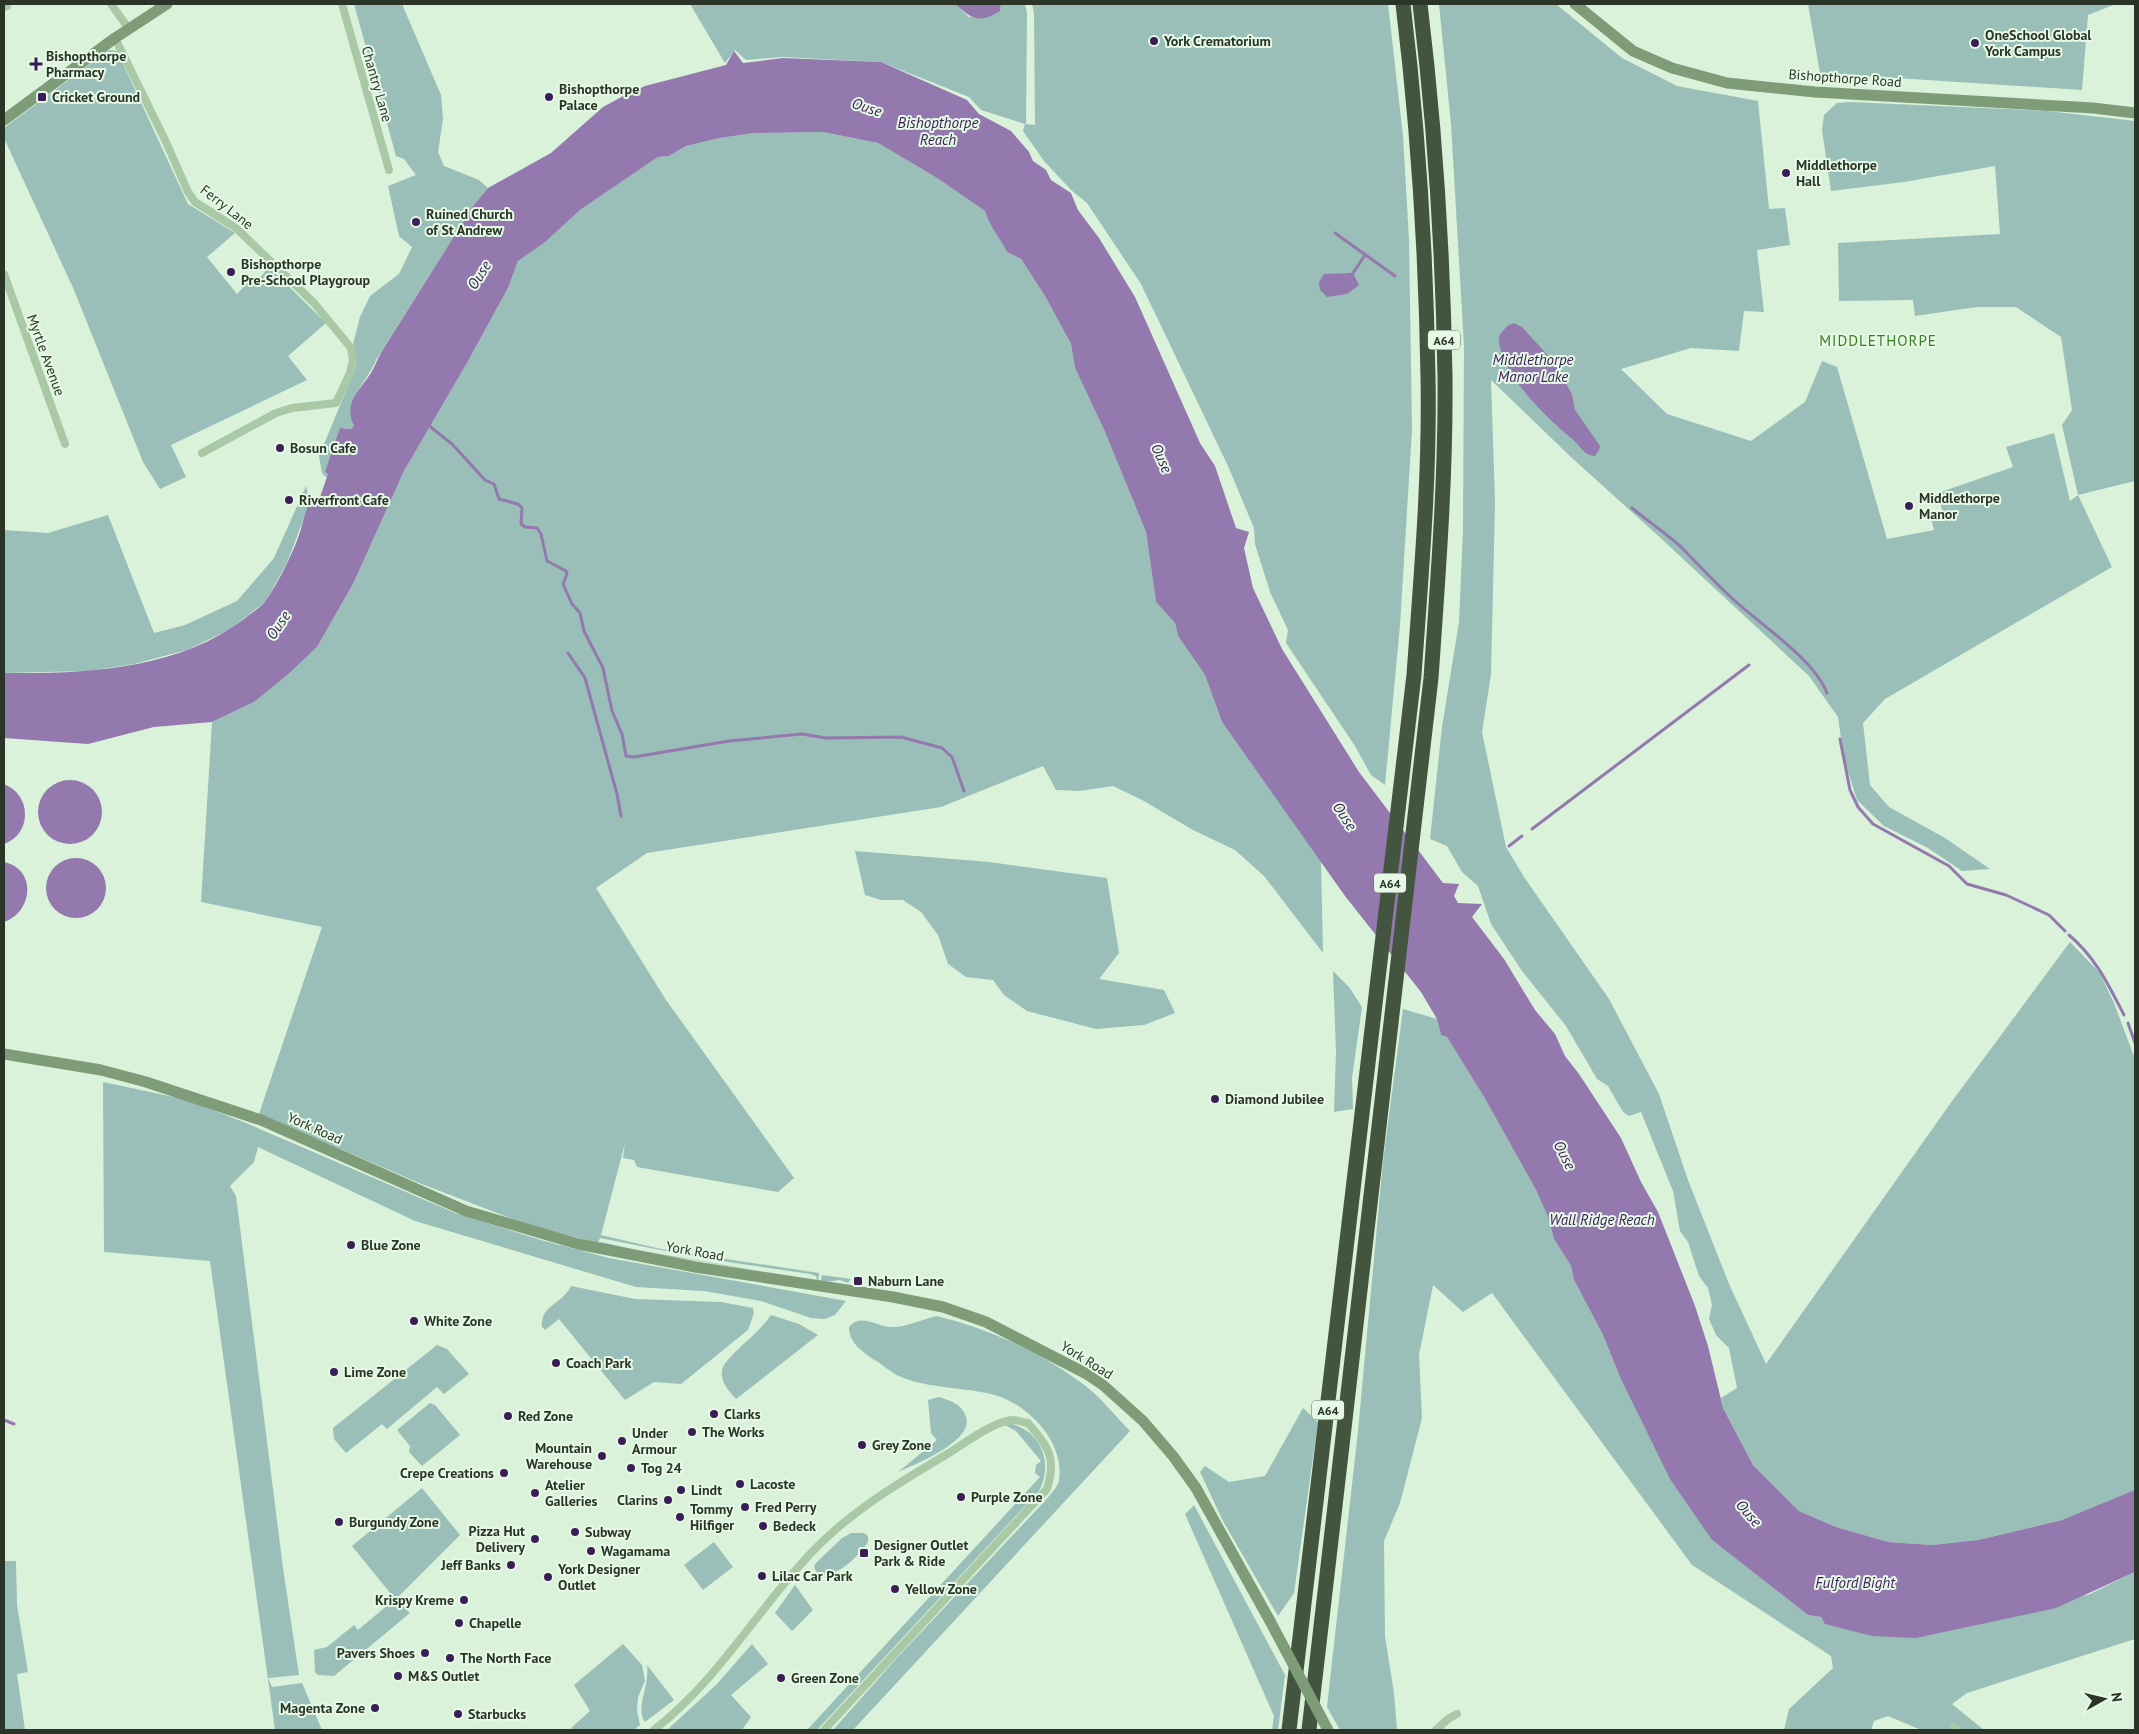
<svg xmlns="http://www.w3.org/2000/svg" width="2139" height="1734" font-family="'PT Sans',sans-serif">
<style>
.green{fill:#9abfb8}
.water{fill:#9379ad}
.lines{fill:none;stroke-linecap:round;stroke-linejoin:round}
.stream{stroke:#9379ad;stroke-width:3}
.street{stroke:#a9c8a6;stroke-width:8}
.secondary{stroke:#7e9c77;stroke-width:11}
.highway{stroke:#43553e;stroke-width:15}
.secondary-bridge{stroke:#7e9c77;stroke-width:11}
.poi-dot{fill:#3b1d55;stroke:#e6f9e6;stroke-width:2}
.labels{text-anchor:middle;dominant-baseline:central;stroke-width:4;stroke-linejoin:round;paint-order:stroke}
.shield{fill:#e6f9e6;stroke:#627060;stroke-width:1}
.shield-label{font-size:12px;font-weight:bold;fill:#2a3527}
.poi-label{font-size:14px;font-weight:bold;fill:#2a3527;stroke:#e6f9e6;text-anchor:start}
.street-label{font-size:14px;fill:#2a3527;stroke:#e6f9e6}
.water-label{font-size:15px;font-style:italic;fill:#3b1d55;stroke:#e6f9e6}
.neighbourhood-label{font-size:15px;letter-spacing:1px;fill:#3c7c21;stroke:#e6f9e6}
</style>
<rect width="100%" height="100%" fill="#daf1da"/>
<g class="green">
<path d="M354,4H402L441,95L443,119L438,152L444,166L479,180L488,188L473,206L376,360C368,381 342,401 355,426L351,429L344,428L325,472L328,474L327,478L322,473L319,456L356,367L353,344L360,317L370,296L399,274L412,247L399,236L388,186L416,175L404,159L396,156Z"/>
<polygon points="690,4 955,4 969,17 1000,11 1001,4 1025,4 1027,13 1026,124 1035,125 1034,13 1032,4 1388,4 1403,136 1409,240 1412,430 1400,625 1385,785 1371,775 1355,746 1286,643 1288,630 1270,592 1255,544 1254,528 1228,466 1141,284 1087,203 1071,190 1044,161 1023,131 1025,124 981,110 969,97 881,62 783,57 746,60 735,50 725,63"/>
<polygon points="1439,4 1556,4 1622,58 1677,86 1758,101 1769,209 1785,208 1790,245 1757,250 1764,312 1744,311 1739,351 1691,348 1621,369 1667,414 1751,441 1805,402 1822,361 1837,367 1887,539 1934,530 1930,514 1942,510 1938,493 2013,467 2006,447 2054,433 2070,501 2078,495 2062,425 2072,410 2061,337 2016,307 1977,307 1915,316 1913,300 1839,301 1838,243 2000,234 1995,166 1904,182 1831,191 1822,130 1824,115 1837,103 1850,102 2048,111 2135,121 2135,481 2078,495 2112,567 1885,699 1863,723 1870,785 1889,807 1945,838 1990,869 1962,871 1928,848 1884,826 1857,800 1844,759 1838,717 1809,676 1654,532 1572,458 1491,380 1495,502 1491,674 1482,732 1506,847 1524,877 1609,999 1659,1094 1688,1180 1729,1284 1766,1364 1950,1104 2070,942 2099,972 2114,1003 2135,1059 2135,1490 2129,1494 2062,1520 1978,1540 1932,1545 1887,1542 1836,1527 1799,1511 1753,1465 1723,1408 1721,1398 1737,1388 1729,1348 1716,1335 1709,1319 1712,1305 1708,1288 1699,1276 1688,1242 1680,1231 1673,1191 1641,1112 1629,1116 1623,1112 1608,1086 1597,1079 1566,1026 1522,971 1491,924 1478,886 1462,872 1447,846 1430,839 1442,727 1459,622 1463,529 1464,346 1451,124"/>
<polygon points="1808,4 2116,4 2088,15 2082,90 1820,73"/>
<polygon points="109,50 117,51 188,204 235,233 207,257 237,294 249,281 254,285 267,269 262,263 264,262 326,323 288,356 307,380 171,445 186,477 160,489 143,462 74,290 4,138 4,128"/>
<path d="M823,132L878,143L937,178L985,211C989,226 1000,238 1007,252L1021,259L1045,296L1071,344L1075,368L1105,432L1146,532L1156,602L1175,623L1178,636L1205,675L1222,722L1321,861L1323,953L1264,876L1235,850L1193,830L1144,801L1113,786L1079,791L1056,790L1043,766L941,807L647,853L596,888L666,1000L794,1178L778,1192L637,1167L634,1160L623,1158L625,1143L601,1235L661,1249L819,1273L818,1284L816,1276L810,1274L701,1258L600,1238L598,1243L528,1225L419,1183L259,1114L322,927L201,902L212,722L254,702L317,647L353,584L404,471L467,363L508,288L518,261L545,241L580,210L658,157L669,156L686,146L720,138L754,133Z"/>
<polygon points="306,486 310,502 287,563 266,601 229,630 187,650 134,664 89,671 4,673 4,530 48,533 108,515 154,633 185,625 237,601 274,558"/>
<polygon points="855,851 989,862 1107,878 1119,953 1099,979 1164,990 1175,1013 1144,1025 1096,1029 1027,1011 1004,995 993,980 966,977 948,964 938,935 921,912 903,900 881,900 865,895"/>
<polygon points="1333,971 1349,987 1362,1007 1352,1078 1353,1109 1334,1112 1336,1052"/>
<polygon points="1403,1009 1437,1019 1441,1035 1447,1037 1484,1097 1536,1190 1548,1217 1554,1239 1571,1266 1574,1280 1603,1335 1620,1377 1712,1540 1808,1615 1821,1617 2088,1595 2135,1572 2135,1639 1967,1693 1952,1704 1984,1730 1921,1730 1888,1716 1874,1721 1871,1730 1784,1730 1789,1709 1833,1668 1831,1656 1692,1565 1492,1293 1463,1312 1433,1285 1419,1355 1422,1418 1400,1503 1384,1541 1385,1636 1394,1693 1397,1730 1340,1730 1327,1707 1358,1431 1383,1161"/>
<polygon points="103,1082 188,1100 246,1123 455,1213 541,1240 609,1258 846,1301 835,1315 825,1319 811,1318 761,1301 704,1291 636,1287 415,1221 258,1147 254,1162 230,1186 236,1196 283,1568 299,1675 268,1678 272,1687 302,1683 322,1730 275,1730 210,1261 104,1252"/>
<polygon points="601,1242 649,1253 809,1279 600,1244"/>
<polygon points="822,1275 851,1279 848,1283 840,1280 824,1282 821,1281"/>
<path d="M571,1286L635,1299L721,1302L753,1308L754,1313L748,1330L681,1384L654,1382L625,1400L559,1319L545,1330L542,1327C540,1305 563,1304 571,1286Z"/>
<path d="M771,1315L799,1324L818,1335L736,1399C730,1392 723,1385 722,1376C721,1371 723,1365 727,1361C741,1344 757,1335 771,1315Z"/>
<path d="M937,1316C989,1329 1044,1353 1087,1387C1102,1399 1116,1417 1130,1431L853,1730H833L895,1660L1044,1502C1049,1496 1058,1487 1059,1480C1065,1443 1029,1405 995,1395C965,1387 931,1389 901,1377C891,1373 882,1364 873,1359C861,1351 849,1342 849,1327C861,1313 875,1326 890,1327C906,1328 922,1319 937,1316Z"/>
<polygon points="437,1345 447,1349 469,1374 444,1394 437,1387 387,1429 382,1424 346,1453 334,1439 333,1428"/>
<path d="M939,1397C951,1401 962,1404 966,1417C974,1441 916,1464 898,1472L937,1440L931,1433L928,1400Z"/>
<polygon points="430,1403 435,1405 460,1435 422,1466 409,1452 410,1446 397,1430"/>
<polygon points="1303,1408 1318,1422 1294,1593 1278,1616 1223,1521 1200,1472 1205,1466 1229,1482 1265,1476"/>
<path d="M1012,1424C1043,1433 1053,1465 1039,1491L817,1730H807L1040,1477L1035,1473L1036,1465L1041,1461L1016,1431L1005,1425Z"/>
<polygon points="422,1488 460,1535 396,1599 410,1613 334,1676 318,1675 315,1672 314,1650 327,1647 354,1625 358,1630 395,1599 352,1546"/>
<polygon points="1194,1505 1285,1675 1278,1730 1272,1730 1274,1716 1185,1514"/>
<path d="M851,1533H864L868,1536V1542C857,1557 839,1577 818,1575L814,1567L816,1563L842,1538Z"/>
<polygon points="714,1542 733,1567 703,1590 684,1565"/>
<polygon points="4,1561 16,1561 17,1605 28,1672 17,1674 25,1730 4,1730"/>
<polygon points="795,1585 813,1610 792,1631 775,1613"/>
<polygon points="623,1644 642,1665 645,1681 638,1697 637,1710 640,1725 634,1730 573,1730 571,1728 590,1711 574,1685"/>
<polygon points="752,1644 768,1664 731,1695 751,1717 742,1730 667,1730 716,1685"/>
<path d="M647,1665L674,1700L645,1722C635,1708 650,1685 647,1665Z"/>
</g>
<g class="water">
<path d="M955,4H1001L1000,11C979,24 972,19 955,4Z"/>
<path d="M734,51L743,63L783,58L881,62L967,100L979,114L1011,131L1029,152L1033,161L1046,170L1051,180L1071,193L1078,210L1099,238L1135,297L1200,443L1215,466L1236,528L1249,532L1244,548L1253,588L1282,649L1359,772L1443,883L1459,884L1454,896L1458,903L1482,904L1472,917L1504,959L1535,1010L1555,1034L1565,1056L1579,1074L1621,1138L1641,1182L1658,1212L1695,1306L1708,1346L1723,1408L1753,1465L1799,1511L1836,1527L1888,1542L1932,1545L1978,1540L2062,1520L2135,1490V1572L2056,1608L1916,1638L1872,1636L1825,1624L1821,1617L1808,1615L1712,1540L1670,1479L1620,1377L1603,1335L1574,1280L1571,1266L1554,1239L1548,1217L1536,1190L1484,1097L1447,1037L1441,1035L1437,1019L1421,992L1345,896L1222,722L1205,675L1178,636L1175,623L1156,602L1146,532L1105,432L1075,368L1071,344L1045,296L1021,259L1007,252C1000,238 989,226 985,211L937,178L878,143L823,132L754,133L720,138L686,146L669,156L658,157L580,210L545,242L518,261L508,288L467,363L404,471L353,584L317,647L287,675L254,702L212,722L154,727L88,744L4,738V673C83,674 178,670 244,619C251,613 262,607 267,599C279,581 290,559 298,538C303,525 304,511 312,499L320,497L328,474L325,472L340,428L351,429L354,426C343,403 359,391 371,373C375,366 378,358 382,351L473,206L488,188L551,153L603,107L627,94L645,86L726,65Z"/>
<polygon points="1353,273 1359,285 1347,294 1327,297 1320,290 1319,282 1324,274"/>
<path d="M1514,323L1522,327L1553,361L1572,394L1575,410L1600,446L1599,450L1595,456C1584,456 1579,444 1571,438C1546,417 1497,371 1499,336L1507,326Z"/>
<circle cx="70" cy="812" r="32"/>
<path d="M4,784C32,795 32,834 4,844Z"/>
<circle cx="76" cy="888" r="30"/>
<path d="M4,862C37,869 33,912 4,922Z"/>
</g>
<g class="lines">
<g class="stream">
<polyline points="1335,233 1395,276"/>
<polyline points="1353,273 1365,255"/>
<polyline points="428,425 452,444 485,480 494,484 499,499 518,504 522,508 521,524 525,527 537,528 541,534 547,561 566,571 567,574 563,584 572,604 580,613 584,631 603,668 612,711 622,734 626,756 634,757 729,741 802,734 826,738 901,737 942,748 952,757 964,791"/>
<path d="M1632,508C1648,521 1665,533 1680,546C1698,564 1715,583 1734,600C1761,625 1814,659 1827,693"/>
<polyline points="568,653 585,678 617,794 621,816"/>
<polyline points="1840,739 1850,790 1858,807 1873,824 1949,866 1967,884 2006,895 2032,907 2049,915 2065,931"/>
<polyline points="1532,829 1749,665"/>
<polyline points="1509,846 1522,836"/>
<path d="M2069,935C2096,958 2108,984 2124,1015"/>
<polyline points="2128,1023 2135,1043"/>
<polyline points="4,1420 14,1424"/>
</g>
<g class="street">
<polyline points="111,4 129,29"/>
<polyline points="342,4 389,170"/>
<polyline points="4,7 7,6"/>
<polyline points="115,38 166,142 188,192 195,202 236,228 314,303 351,348 353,360 350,373 336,403 292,408 276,413 202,453"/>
<polyline points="4,274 65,444"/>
<polyline points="1954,1727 1958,1730"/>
<path d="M654,1730C720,1678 756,1611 812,1552C851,1511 900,1482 949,1453C965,1443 994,1421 1013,1420C1017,1420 1023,1422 1028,1423C1048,1447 1057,1457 1047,1489L824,1730"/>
<polyline points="1436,1730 1448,1719 1457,1714"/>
</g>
<g class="secondary">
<polyline points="1575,4 1633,51 1672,68 1727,83 1815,92 2093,108 2135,113"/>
<polyline points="4,120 115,38 167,4"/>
<polyline points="4,1054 101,1070 146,1082 261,1120 466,1211 578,1244 695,1267 893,1297 943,1307 986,1322 1085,1373 1103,1385 1143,1421 1173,1456 1196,1488 1270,1621"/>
</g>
<g class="highway">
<path d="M1289,1730L1414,675C1421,576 1430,477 1428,377C1426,252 1418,127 1403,4"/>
<path d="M1309,1730L1431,678C1438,577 1446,477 1445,376C1443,252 1435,127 1420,4"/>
</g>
<polyline class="secondary-bridge" points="1270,1621 1328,1730"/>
</g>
<g class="poi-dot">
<circle cx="1154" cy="41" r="5"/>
<circle cx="1975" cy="43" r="5"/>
<path d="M33.5 56.5h5v5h5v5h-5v5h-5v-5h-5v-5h5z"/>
<rect x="37" y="92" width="10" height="10" rx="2.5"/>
<circle cx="549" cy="97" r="5"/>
<circle cx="1786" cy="173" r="5"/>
<circle cx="416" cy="222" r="5"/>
<circle cx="231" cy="272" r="5"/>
<circle cx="280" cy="448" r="5"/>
<circle cx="289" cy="500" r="5"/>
<circle cx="1909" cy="506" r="5"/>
<circle cx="1215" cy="1099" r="5"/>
<circle cx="351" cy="1245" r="5"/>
<rect x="853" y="1276" width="10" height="10" rx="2.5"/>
<circle cx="414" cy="1321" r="5"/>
<circle cx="556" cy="1363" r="5"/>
<circle cx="334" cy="1372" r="5"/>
<circle cx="714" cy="1414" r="5"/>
<circle cx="508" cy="1416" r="5"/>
<circle cx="692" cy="1432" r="5"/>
<circle cx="622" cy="1441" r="5"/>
<circle cx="862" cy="1445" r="5"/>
<circle cx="602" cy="1456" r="5"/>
<circle cx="631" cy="1468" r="5"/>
<circle cx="504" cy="1473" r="5"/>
<circle cx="740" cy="1484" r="5"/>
<circle cx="681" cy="1490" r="5"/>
<circle cx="535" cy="1493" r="5"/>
<circle cx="961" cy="1497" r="5"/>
<circle cx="668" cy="1500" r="5"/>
<circle cx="745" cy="1507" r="5"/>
<circle cx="680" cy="1517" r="5"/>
<circle cx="339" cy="1522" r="5"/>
<circle cx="763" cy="1526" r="5"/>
<circle cx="575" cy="1532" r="5"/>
<circle cx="535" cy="1539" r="5"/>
<circle cx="591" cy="1551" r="5"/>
<rect x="859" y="1548" width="10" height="10" rx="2.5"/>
<circle cx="511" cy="1565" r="5"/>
<circle cx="762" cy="1576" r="5"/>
<circle cx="548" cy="1577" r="5"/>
<circle cx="895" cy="1589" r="5"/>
<circle cx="464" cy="1600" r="5"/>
<circle cx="459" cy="1623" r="5"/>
<circle cx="425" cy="1653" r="5"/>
<circle cx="450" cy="1658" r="5"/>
<circle cx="398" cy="1676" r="5"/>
<circle cx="781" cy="1678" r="5"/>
<circle cx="375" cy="1708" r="5"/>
<circle cx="458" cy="1714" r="5"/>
</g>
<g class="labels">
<g class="shield">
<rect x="1428" y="330.5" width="32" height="19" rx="4"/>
<rect x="1374" y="873.5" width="32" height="19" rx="4"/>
<rect x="1312" y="1400.5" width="32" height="19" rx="4"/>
</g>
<g class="shield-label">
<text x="1444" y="340">A64</text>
<text x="1390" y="883">A64</text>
<text x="1328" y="1410">A64</text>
</g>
<g class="poi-label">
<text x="1985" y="35">OneSchool Global<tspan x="1985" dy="16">York Campus</tspan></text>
<text x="1164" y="41">York Crematorium</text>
<text x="46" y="56">Bishopthorpe<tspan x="46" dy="16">Pharmacy</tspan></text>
<text x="559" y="89">Bishopthorpe<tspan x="559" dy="16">Palace</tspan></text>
<text x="52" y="97">Cricket Ground</text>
<text x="1796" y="165">Middlethorpe<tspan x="1796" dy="16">Hall</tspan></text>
<text x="426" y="214">Ruined Church<tspan x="426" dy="16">of St Andrew</tspan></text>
<text x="241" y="264">Bishopthorpe<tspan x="241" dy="16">Pre-School Playgroup</tspan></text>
<text x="290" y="448">Bosun Cafe</text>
<text x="1919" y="498">Middlethorpe<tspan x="1919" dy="16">Manor</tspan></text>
<text x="299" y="500">Riverfront Cafe</text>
<text x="1225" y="1099">Diamond Jubilee</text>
<text x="361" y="1245">Blue Zone</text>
<text x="868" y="1281">Naburn Lane</text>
<text x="424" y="1321">White Zone</text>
<text x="566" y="1363">Coach Park</text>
<text x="344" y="1372">Lime Zone</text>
<text x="724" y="1414">Clarks</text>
<text x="518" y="1416">Red Zone</text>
<text x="702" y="1432">The Works</text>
<text x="632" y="1433">Under<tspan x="632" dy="16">Armour</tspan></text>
<text x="872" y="1445">Grey Zone</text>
<text x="592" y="1448" text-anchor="end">Mountain<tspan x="592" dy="16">Warehouse</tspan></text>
<text x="641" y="1468">Tog 24</text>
<text x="494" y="1473" text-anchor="end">Crepe Creations</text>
<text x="750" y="1484">Lacoste</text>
<text x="545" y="1485">Atelier<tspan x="545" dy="16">Galleries</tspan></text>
<text x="691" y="1490">Lindt</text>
<text x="971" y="1497">Purple Zone</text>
<text x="658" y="1500" text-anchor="end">Clarins</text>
<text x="755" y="1507">Fred Perry</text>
<text x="690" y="1509">Tommy<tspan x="690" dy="16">Hilfiger</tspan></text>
<text x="349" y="1522">Burgundy Zone</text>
<text x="773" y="1526">Bedeck</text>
<text x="525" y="1531" text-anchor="end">Pizza Hut<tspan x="525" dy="16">Delivery</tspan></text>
<text x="585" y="1532">Subway</text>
<text x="874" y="1545">Designer Outlet<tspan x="874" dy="16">Park &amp; Ride</tspan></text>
<text x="601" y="1551">Wagamama</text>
<text x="501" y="1565" text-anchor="end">Jeff Banks</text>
<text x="558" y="1569">York Designer<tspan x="558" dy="16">Outlet</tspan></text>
<text x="772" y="1576">Lilac Car Park</text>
<text x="905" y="1589">Yellow Zone</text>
<text x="454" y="1600" text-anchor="end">Krispy Kreme</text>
<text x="469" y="1623">Chapelle</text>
<text x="415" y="1653" text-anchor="end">Pavers Shoes</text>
<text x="460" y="1658">The North Face</text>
<text x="408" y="1676">M&amp;S Outlet</text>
<text x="791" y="1678">Green Zone</text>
<text x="365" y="1708" text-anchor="end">Magenta Zone</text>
<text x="468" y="1714">Starbucks</text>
</g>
<g class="street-label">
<text transform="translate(1845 78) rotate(4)">Bishopthorpe Road</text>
<text transform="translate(377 84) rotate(74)">Chantry Lane</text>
<text transform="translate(227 207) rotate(38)">Ferry Lane</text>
<text transform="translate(46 355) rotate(70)">Myrtle Avenue</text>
<text transform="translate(315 1128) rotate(24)">York Road</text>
<text transform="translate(695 1251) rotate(10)">York Road</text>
<text transform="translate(1087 1360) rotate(32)">York Road</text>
</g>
<g class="water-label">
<text transform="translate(867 107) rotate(18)">Ouse</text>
<text x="938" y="122">Bishopthorpe<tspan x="938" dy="17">Reach</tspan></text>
<text transform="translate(479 275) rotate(-57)">Ouse</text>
<text x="1533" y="359">Middlethorpe<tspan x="1533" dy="17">Manor Lake</tspan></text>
<text transform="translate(1162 458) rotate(66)">Ouse</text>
<text transform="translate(278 625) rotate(-56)">Ouse</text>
<text transform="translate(1345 816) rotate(56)">Ouse</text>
<text transform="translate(1565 1155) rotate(63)">Ouse</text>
<text x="1602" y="1219">Wall Ridge Reach</text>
<text transform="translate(1749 1513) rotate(49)">Ouse</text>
<text x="1855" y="1582">Fulford Bight</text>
</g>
<g class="neighbourhood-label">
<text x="1878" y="340">MIDDLETHORPE</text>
</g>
</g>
<rect width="2139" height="1734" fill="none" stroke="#2a3527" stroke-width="10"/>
<g transform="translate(2104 1699) rotate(82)" stroke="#e6f9e6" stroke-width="4" paint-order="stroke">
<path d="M0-4L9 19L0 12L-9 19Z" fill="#2a3527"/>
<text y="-8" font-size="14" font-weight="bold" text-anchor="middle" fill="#2a3527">N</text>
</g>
</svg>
